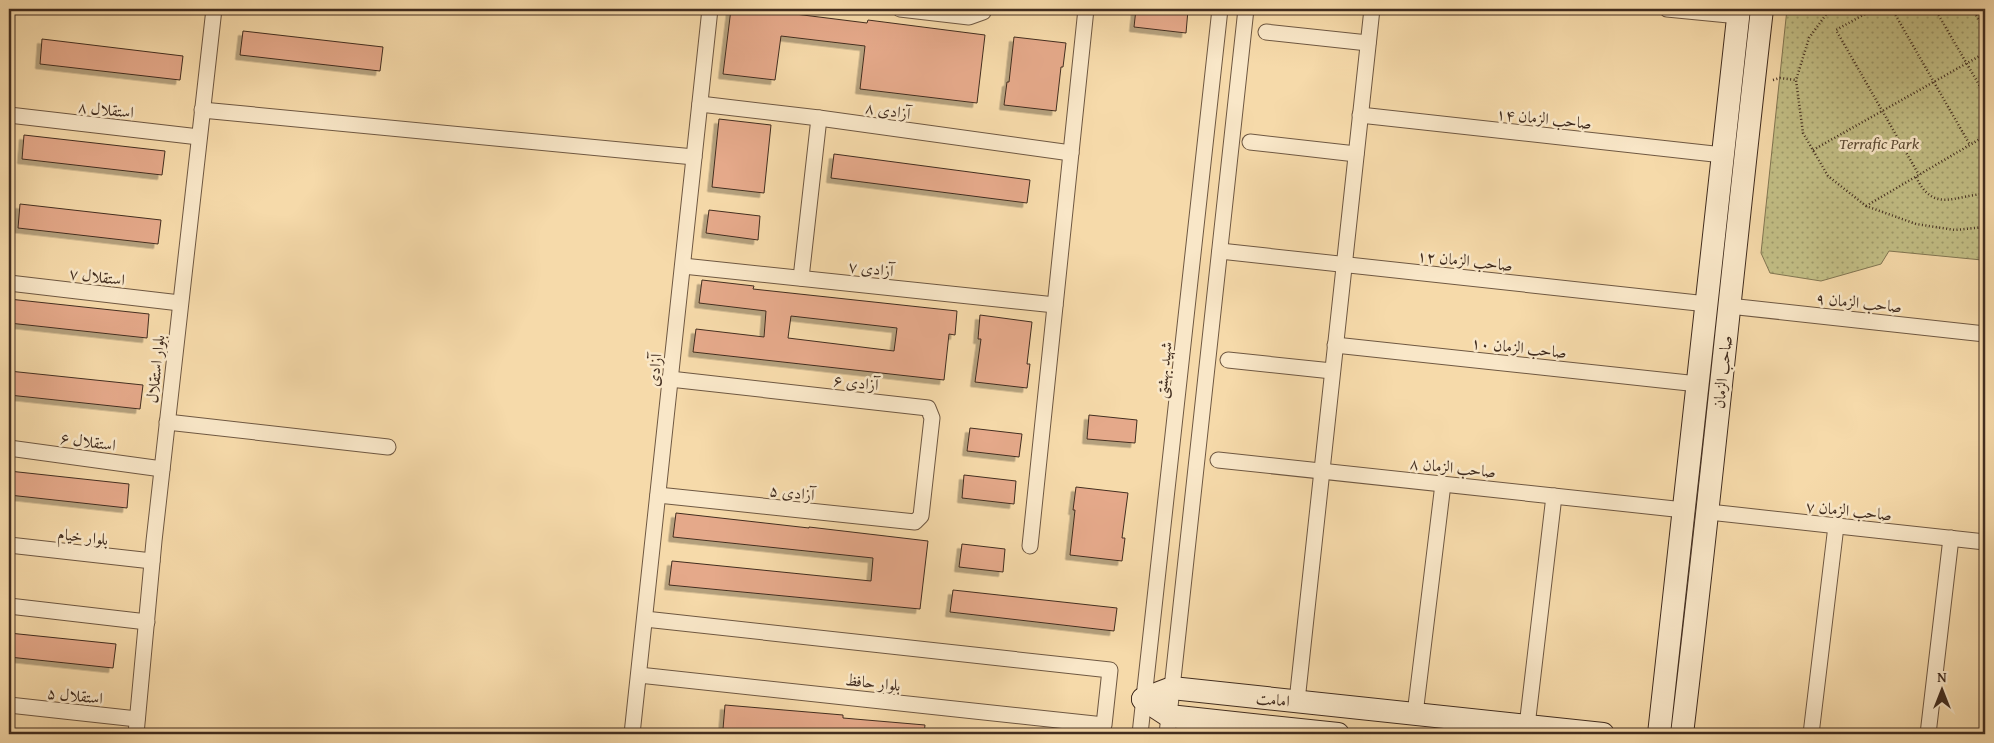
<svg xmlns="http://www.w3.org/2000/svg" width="1994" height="743" font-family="'Gentium Book Plus',Amiri,serif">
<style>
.park{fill:url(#park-dots);stroke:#827652}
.building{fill:#e5a98a;stroke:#422d1f;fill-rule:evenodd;filter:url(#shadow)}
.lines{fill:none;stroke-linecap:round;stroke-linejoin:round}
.street-casing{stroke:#6f5842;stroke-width:17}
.secondary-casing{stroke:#422d1f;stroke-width:24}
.path{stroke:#422d1f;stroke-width:2.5;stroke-dasharray:1 2.5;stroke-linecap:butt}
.street{stroke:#f9e7c8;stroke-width:15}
.secondary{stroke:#f9e7c8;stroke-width:22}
.labels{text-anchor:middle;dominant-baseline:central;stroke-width:5;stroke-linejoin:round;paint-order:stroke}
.street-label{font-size:16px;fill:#422d1f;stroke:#f9e7c8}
.park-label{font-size:16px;font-style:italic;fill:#5c4a33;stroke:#f9e7c8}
</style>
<defs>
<pattern id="park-dots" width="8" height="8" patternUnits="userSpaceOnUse" patternTransform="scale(1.25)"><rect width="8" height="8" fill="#c2be85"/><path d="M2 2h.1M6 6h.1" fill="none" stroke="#9f9b6c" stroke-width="1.8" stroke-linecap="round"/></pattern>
<filter id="shadow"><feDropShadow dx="-4.5" dy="4.5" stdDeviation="0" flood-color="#0004"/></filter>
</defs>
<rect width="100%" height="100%" fill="#f6daaa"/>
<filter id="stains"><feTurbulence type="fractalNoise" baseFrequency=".004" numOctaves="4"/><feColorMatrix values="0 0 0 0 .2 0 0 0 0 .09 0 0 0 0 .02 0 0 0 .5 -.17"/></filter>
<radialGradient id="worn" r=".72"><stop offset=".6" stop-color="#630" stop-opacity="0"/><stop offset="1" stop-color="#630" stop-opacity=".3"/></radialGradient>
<polygon class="park" points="1787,9 1985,9 1985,269 1982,260 1889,251 1881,264 1821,281 1770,273 1761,253"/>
<g class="building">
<polygon points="731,9 755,9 867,23 868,20 985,35 977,103 860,89 865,46 781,36 775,80 723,74"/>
<polygon points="1136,9 1188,10 1186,33 1134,27"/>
<polygon points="243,31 383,47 380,71 240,55"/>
<polygon points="1014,37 1066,43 1063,67 1061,67 1056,111 1004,105 1007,82 1009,82"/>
<polygon points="42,39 183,56 180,80 40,64"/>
<polygon points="719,119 771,125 764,193 712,187"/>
<polygon points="24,135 165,151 162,175 22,159"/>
<polygon points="834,154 1030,180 1027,203 831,178"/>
<polygon points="20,204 161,220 158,244 18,228"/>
<polygon points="709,210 760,216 758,240 706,233"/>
<path d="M702,280L754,286L753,289L957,311L955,335L949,334L944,380L693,352L696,329L764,337L766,311L699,303ZM791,316L897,328L894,351L788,338Z"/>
<polygon points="9,299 149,314 147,338 9,323"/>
<polygon points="980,315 1032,322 1027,364 1030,364 1027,388 975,382 981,339 978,339"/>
<polygon points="9,371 143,385 140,409 9,395"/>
<polygon points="1089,415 1137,420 1135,443 1087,439"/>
<polygon points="970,428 1022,434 1019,457 967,451"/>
<polygon points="9,471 129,484 127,508 9,495"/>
<polygon points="964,475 1016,481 1014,504 962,498"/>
<polygon points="1076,487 1128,493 1122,538 1125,538 1122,561 1070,555 1075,510 1073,510"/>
<polygon points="676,513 809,528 809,527 928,541 920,609 669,585 672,561 871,581 873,558 673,537"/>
<polygon points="962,544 1005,549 1003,572 959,567"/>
<polygon points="953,590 1117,608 1114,631 950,612"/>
<polygon points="9,633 116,644 113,668 9,657"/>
<polygon points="725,705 843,715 843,718 925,725 924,734 801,734 775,732 775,734 723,729"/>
</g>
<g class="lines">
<g class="street-casing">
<g id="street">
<polyline points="900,9 969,17 983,12 983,9"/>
<polyline points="1667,9 1739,16"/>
<polyline points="1266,32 1368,43"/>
<polyline points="700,104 819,118 1071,153"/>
<polyline points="202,110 694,157"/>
<polyline points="9,115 199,137"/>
<polyline points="1360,115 1723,155"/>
<polyline points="1250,142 1356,154"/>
<polyline points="1220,251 1707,304"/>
<polyline points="683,266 1055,305"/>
<polyline points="801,278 819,118"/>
<polyline points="9,283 180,303"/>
<polyline points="1729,306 1985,334"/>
<polyline points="1335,345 1698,384"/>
<polyline points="1228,360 1332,371"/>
<polyline points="167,422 388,447"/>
<polyline points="9,448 162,469"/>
<polyline points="1218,460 1684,510"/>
<polyline points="658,495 915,522 921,516 932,418 928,408 670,379"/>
<polyline points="1709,512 1985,542"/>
<polyline points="9,545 152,561"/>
<polyline points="1030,546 1086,9"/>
<polyline points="9,606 147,622"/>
<polyline points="639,675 1104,725 1110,670 645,619"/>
<path d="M1297,701C1324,471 1347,240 1372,9"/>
<polyline points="9,705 137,719"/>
<polyline points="1415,714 1443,484"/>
<polyline points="1527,726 1554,496"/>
<polyline points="136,734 154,541 214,9"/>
<polyline points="632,734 710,9"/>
<polyline points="1140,734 1220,9"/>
<polyline points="1167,734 1246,9"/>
<polyline points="1811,734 1836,526"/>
<polyline points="1928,734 1951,538"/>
</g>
</g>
<g class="secondary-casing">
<g id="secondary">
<polyline points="1143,699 1172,688 1603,734"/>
<polyline points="1143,699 1169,716 1338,734"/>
<polyline points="1659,734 1739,9"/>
<path d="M1682,734C1711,493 1734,251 1762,9"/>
</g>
</g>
<g class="path">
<polyline points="1830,9 1809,38 1796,80 1803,133 1828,176 1866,206 1916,224 1955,230 1985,227"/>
<polyline points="1874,9 1836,30 1919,175"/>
<polyline points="1892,9 1970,145"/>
<polyline points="1935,9 1985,95"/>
<polyline points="1973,9 1979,21 1985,27"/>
<polyline points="1773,80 1780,78 1796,80"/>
<polyline points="1813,150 1985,53"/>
<path d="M1916,177C1934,214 1955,195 1985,194"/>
<polyline points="1866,206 1985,136"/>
</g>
<use href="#street" class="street"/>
<use href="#secondary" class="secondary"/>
</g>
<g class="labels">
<g class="street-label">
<text transform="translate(106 109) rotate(6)">استقلال ۸</text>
<text transform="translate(888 110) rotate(8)">آزادی ۸</text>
<text transform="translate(1544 118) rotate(6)">صاحب الزمان ۱۴</text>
<text transform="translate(1465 260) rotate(6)">صاحب الزمان ۱۲</text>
<text transform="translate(871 268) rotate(6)">آزادی ۷</text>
<text transform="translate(97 276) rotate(7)">استقلال ۷</text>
<text transform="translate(1859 302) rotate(6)">صاحب الزمان ۹</text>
<text transform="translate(1519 347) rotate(6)">صاحب الزمان ۱۰</text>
<text transform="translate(155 369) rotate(-84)">بلوار استقلال</text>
<text transform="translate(654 370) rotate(-84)">آزادی</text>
<text transform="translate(1163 370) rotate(-84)">شهید بهشتی</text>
<text transform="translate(1722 372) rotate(-84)">صاحب الزمان</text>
<text transform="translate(856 382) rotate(6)">آزادی ۶</text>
<text transform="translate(88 441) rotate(8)">استقلال ۶</text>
<text transform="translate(1453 467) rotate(6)">صاحب الزمان ۸</text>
<text transform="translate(792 492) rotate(6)">آزادی ۵</text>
<text transform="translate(1849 510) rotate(6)">صاحب الزمان ۷</text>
<text transform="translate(83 536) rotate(7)">بلوار خیام</text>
<text transform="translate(873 682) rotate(6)">بلوار حافظ</text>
<text transform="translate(75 695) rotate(6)">استقلال ۵</text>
<text transform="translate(1273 699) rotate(6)">امامت</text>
</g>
<g class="park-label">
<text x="1879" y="143">Terrafic Park</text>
</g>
</g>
<rect width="1994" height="743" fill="none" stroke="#f6daaa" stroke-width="30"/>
<rect x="10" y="10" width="1974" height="723" fill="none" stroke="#422d1f" stroke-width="2.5"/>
<rect x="15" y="15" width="1964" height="713" fill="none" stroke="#422d1f"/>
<g transform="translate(1942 690)" stroke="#f9e7c8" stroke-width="4" paint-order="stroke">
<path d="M0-4L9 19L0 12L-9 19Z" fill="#422d1f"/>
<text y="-8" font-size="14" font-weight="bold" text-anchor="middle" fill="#422d1f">N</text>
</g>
<rect width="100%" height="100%" filter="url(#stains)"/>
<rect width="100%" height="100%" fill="url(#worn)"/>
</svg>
